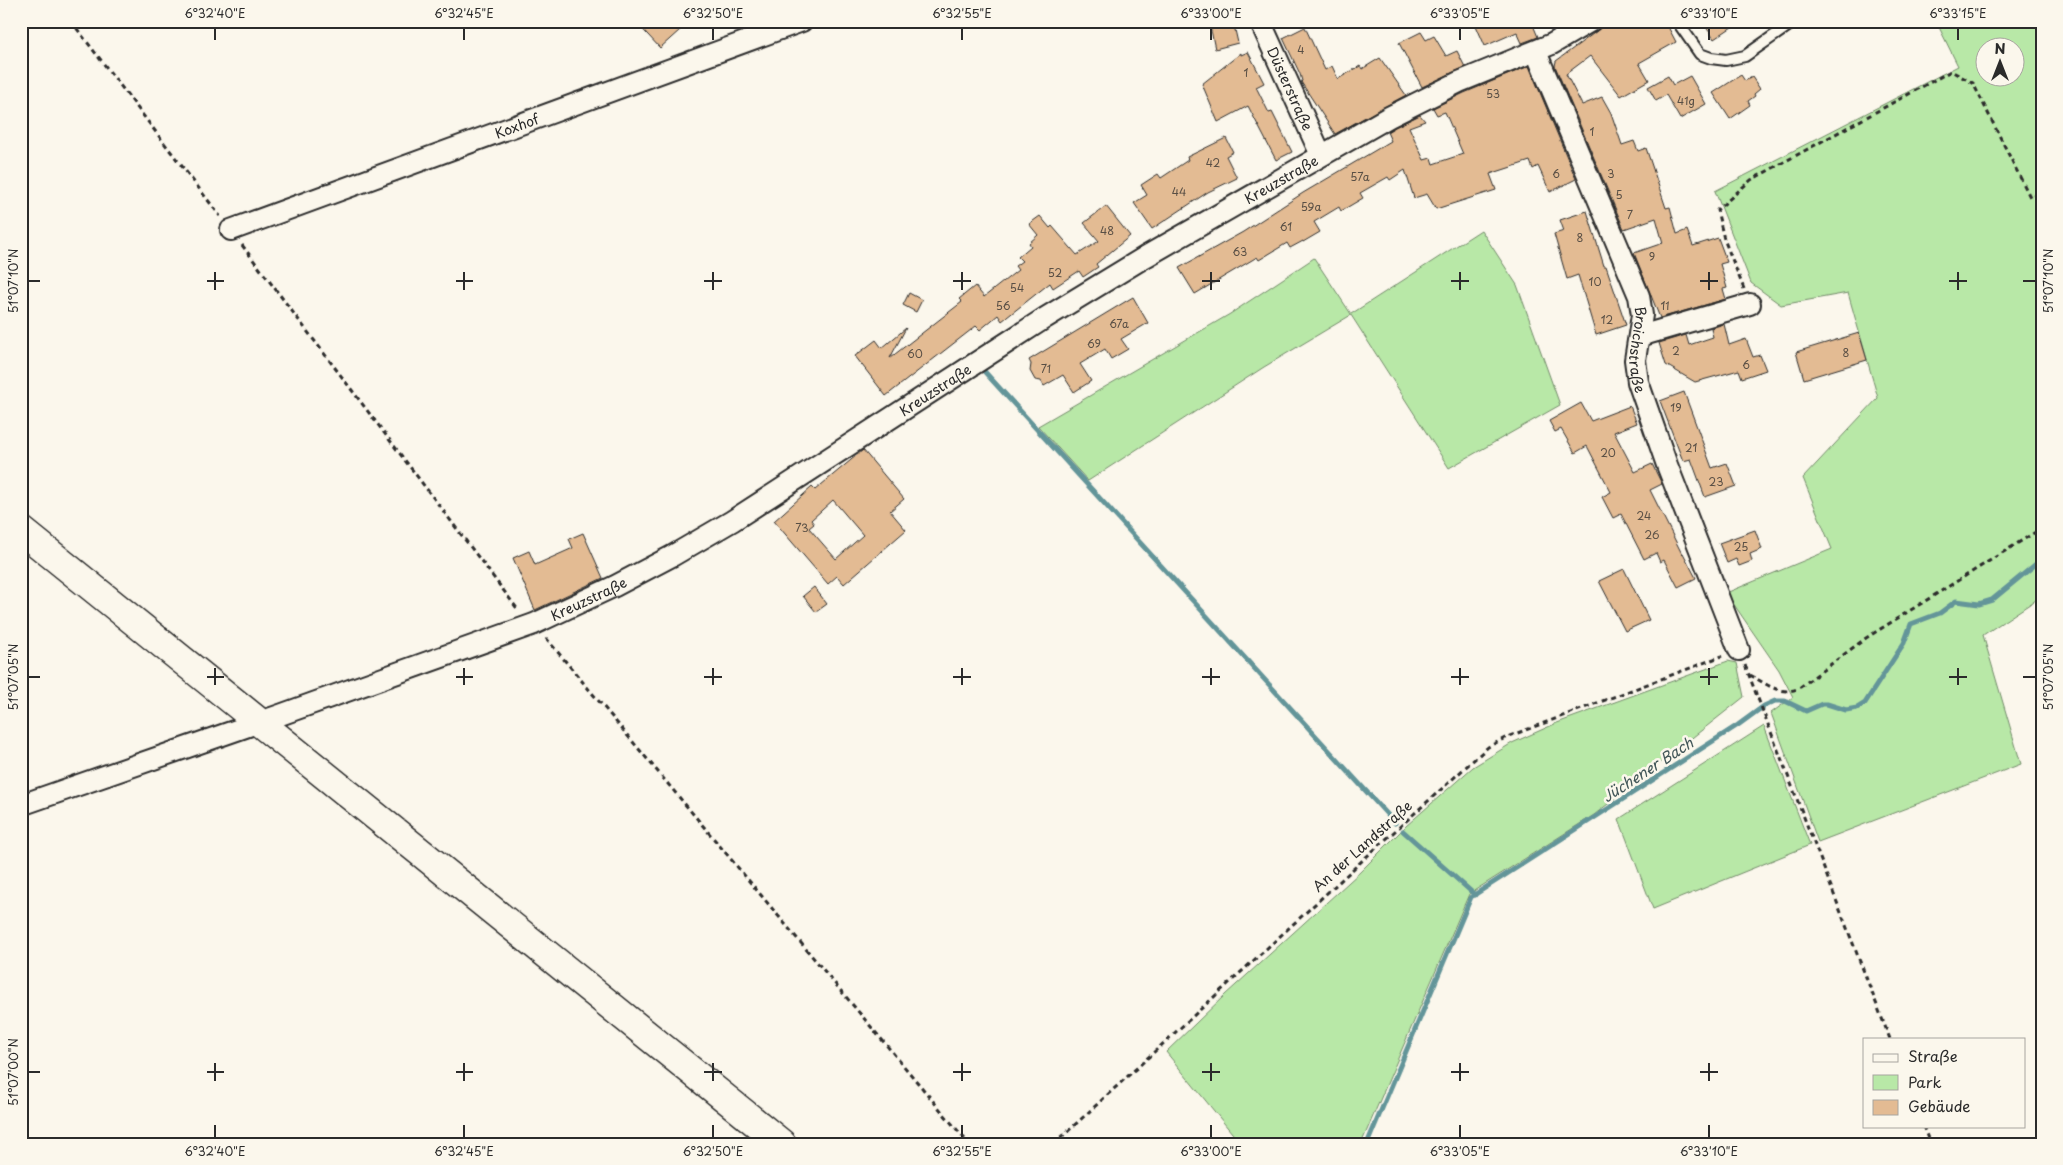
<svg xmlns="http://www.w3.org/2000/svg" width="2063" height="1165" font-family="'Playpen Sans',sans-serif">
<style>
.green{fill:#b8e8a7;stroke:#728a69;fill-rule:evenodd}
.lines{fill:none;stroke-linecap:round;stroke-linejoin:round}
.stream{stroke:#649599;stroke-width:5}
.building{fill:#e3bb93;stroke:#2b2b2b;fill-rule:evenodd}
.service-casing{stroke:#2b2b2b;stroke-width:14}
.minor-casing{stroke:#2b2b2b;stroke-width:24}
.secondary-casing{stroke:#2b2b2b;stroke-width:31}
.path{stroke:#2b2b2b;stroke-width:3;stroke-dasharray:5 4;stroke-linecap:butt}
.service{stroke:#fbf7ec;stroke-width:10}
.minor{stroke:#fbf7ec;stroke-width:20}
.secondary{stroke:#fbf7ec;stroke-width:28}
.ticks{fill:none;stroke:#2b2b2b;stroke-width:2}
.labels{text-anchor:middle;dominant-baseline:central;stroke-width:5;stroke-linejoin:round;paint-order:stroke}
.number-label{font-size:11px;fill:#594f45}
.street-label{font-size:14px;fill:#2b2b2b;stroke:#fbf7ec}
.water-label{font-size:15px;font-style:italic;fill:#435759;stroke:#fbf7ec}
.neatline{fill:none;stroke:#2b2b2b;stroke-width:2}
.ticks-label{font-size:12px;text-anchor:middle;fill:#2b2b2b}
</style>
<rect width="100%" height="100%" fill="#fbf7ec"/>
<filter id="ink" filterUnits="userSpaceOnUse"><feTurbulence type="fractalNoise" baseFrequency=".02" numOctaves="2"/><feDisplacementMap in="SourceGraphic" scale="10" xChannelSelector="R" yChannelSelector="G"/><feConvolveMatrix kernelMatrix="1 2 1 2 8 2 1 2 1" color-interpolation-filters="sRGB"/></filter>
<g filter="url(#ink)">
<g class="green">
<path d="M1936,21H2042V596L1983,635L2021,764L1818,842L1771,713L1793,697L1779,670L1726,593L1832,549L1803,478L1878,398L1848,293L1781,305L1751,283L1715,191L1958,66ZM1986,48H2016V78H1986Z"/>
<polygon points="1481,230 1517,285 1560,405 1449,468 1351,315 1264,367 1088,481 1038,426 1230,314 1314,258 1351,314"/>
<polygon points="1728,661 1737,663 1744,697 1594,815 1469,894 1361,1144 1241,1144 1166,1052 1225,995 1360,872 1406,826 1473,767 1512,743 1557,723"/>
<polygon points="1764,726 1810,845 1653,909 1619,819"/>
</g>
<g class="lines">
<g class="stream">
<polyline points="983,370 1395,823"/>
<polyline points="1403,831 1475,895"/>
<polyline points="1367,1144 1471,897 1738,725 1764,706 1775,701 1785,701 1806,711 1822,704 1827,704 1846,710 1857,708 1865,703 1904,643 1911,624 1940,613 1956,601 1979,604 1992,600 2042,559"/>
</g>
</g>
<g class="building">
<polygon points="635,21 690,21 660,48"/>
<polygon points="1209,21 1233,21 1238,43 1215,49"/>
<polygon points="1474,21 1541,21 1533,25 1538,37 1522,43 1517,32 1485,46"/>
<polygon points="1603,21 1665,21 1676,42 1639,63 1649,80 1621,96 1590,56 1566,74 1582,105 1602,97 1611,113 1622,145 1634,141 1638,151 1646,148 1666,208 1670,207 1677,234 1687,230 1693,246 1718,238 1727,262 1720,264 1727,288 1723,289 1726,299 1660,318 1634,253 1663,243 1656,218 1624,229 1555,66 1556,61 1597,31"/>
<polygon points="1702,21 1741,21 1714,39"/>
<polygon points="1305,27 1325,70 1332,66 1338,79 1360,66 1362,69 1380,58 1406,95 1335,134 1301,82 1302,81 1300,74 1283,38"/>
<polygon points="1421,32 1426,40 1434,36 1446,56 1457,51 1465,67 1422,87 1399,43"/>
<polygon points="1248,52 1264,83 1256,87 1269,113 1272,112 1292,152 1276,160 1248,106 1218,122 1202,84 1241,53 1241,55"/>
<polygon points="1529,66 1576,179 1550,192 1538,166 1533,169 1530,161 1490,174 1496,190 1436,209 1427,194 1414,198 1405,170 1390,180 1388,177 1360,193 1363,198 1341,211 1339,207 1314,222 1320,232 1303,242 1303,241 1290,248 1287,243 1259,260 1257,257 1195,294 1179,268 1243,232 1303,193 1391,141 1387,132 1395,127 1420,115 1425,121 1409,127 1424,160 1431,158 1433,164 1463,154 1445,112 1437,115 1433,108 1464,93"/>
<polygon points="1741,75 1745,81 1752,77 1760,89 1754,94 1755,96 1748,101 1750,105 1730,119 1713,93"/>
<polygon points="1668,76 1673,85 1690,76 1706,104 1680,119 1666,95 1656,101 1648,87"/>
<polygon points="1226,138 1233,152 1226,156 1237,178 1208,192 1152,229 1134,203 1147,195 1141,185 1158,174 1161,178 1188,160 1187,157"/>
<polygon points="1106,206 1130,236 1096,264 1098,267 1083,277 1079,271 1053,288 1050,283 1002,321 998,315 980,330 976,326 886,396 855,356 876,340 882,348 906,328 890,358 962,302 959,299 975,286 984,297 1018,270 1015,266 1022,261 1018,257 1031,246 1029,243 1038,235 1029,224 1040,216 1050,228 1052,226 1077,255 1099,241 1084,223"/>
<polygon points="1587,211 1604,266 1606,266 1626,325 1596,335 1578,275 1567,279 1554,234 1564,231 1560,220"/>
<polygon points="909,293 922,300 916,312 903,305"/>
<polygon points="1133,297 1148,323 1121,339 1128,349 1111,359 1105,349 1080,364 1091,381 1074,392 1063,375 1044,386 1041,381 1035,380 1030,371 1031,364 1029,360"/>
<polygon points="1724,324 1729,345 1746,339 1753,357 1760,355 1766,370 1742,378 1739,370 1695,382 1666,365 1659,343 1686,335 1689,345 1713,337 1711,328"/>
<polygon points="1859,333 1867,360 1804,379 1796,352"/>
<polygon points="1684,392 1712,468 1727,463 1736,486 1705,497 1691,459 1683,461 1660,401"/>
<polygon points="1581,403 1591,421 1630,406 1637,423 1614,432 1635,472 1652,464 1662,484 1650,490 1682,554 1683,553 1696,578 1678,587 1664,560 1660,562 1656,553 1644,559 1621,514 1613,518 1602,497 1611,492 1587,446 1575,453 1561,429 1555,432 1549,421"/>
<path d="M863,450L904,499L890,511L906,530L844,584L837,576L828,584L774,521L812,487L815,490ZM833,500L863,535L836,559L809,528L814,524L811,520Z"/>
<polygon points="1755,530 1762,549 1750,554 1752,561 1739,566 1736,559 1727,563 1719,543"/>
<polygon points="583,533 603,578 535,610 513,558 529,551 535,565 573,548 569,539"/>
<polygon points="1624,569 1649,620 1625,631 1599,581"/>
<polygon points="814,587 827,604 816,612 803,596"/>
</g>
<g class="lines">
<g class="service-casing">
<polyline id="service" points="1677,21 1700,54 1711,58 1726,60 1745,56 1795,21"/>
</g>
<g class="minor-casing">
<g id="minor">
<path id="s1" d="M1260,21L1321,155"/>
<path id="s2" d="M1536,52L1639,296L1642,315L1635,360L1638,382L1667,465L1739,650"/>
<path id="s3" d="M231,230L802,21"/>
<polyline points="1640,336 1750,304"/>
<path id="s4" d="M21,805L280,715L534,624L615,586L672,556L732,521L1045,318L1145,257L1389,117L1459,82L1552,44L1591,21"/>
</g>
</g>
<g class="secondary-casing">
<polyline id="secondary" points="21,530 782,1144"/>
</g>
<g class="path">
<polyline points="71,21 220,216"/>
<polyline points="242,245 519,611"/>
<polyline points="1744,289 1724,239 1717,210 1751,180 1951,71 1973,83 2030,197 2042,193"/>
<polyline points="546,638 969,1144"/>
<polyline points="1745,665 1890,1039"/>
<path d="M1750,675C1765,683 1781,697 1799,688L1866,638L2042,528"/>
<polyline points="1923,1126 1930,1144"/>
<polyline points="802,1138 810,1144"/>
<polyline points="1054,1144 1364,859 1488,747 1507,737 1722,656"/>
</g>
<use href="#service" class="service"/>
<use href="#minor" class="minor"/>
<use href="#secondary" class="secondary"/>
</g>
</g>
<path class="ticks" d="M215,28V40M464,28V40M713,28V40M962,28V40M1211,28V40M1460,28V40M1709,28V40M1958,28V40M215,272V290M464,272V290M713,272V290M962,272V290M1211,272V290M1460,272V290M1709,272V290M1958,272V290M28,281H40M207,281H224M456,281H473M704,281H722M953,281H971M1202,281H1220M1451,281H1469M1700,281H1718M1949,281H1967M2023,281H2036M215,668V685M464,668V685M713,668V685M962,668V685M1211,668V685M1460,668V685M1709,668V685M1958,668V685M28,677H40M207,677H224M456,677H473M704,677H722M953,677H971M1202,677H1220M1451,677H1469M1700,677H1718M1949,677H1967M2023,677H2036M215,1063V1081M464,1063V1081M713,1063V1081M962,1063V1081M1211,1063V1081M1460,1063V1081M1709,1063V1081M28,1072H40M207,1072H224M456,1072H473M704,1072H722M953,1072H971M1202,1072H1220M1451,1072H1469M1700,1072H1718M215,1125V1138M464,1125V1138M713,1125V1138M962,1125V1138M1211,1125V1138M1460,1125V1138M1709,1125V1138"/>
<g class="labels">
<g class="number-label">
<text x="1301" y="49">4</text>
<text x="1246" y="72">1</text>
<text x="1493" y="93">53</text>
<text x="1686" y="100">41g</text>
<text x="1592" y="131">1</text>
<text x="1213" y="162">42</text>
<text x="1556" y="173">6</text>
<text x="1611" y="173">3</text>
<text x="1360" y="176">57a</text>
<text x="1179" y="191">44</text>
<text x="1619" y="194">5</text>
<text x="1311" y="206">59a</text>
<text x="1630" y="214">7</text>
<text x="1286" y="226">61</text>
<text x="1107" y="230">48</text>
<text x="1580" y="237">8</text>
<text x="1240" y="251">63</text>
<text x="1652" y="256">9</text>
<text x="1055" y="272">52</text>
<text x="1595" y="281">10</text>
<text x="1017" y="287">54</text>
<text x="1003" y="305">56</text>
<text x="1665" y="305">11</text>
<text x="1607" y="319">12</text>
<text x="1119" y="323">67a</text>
<text x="1094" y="343">69</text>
<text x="1676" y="350">2</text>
<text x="1846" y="352">8</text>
<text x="915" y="353">60</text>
<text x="1746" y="364">6</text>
<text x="1046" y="368">71</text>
<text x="1676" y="407">19</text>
<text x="1691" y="447">21</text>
<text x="1608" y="452">20</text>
<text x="1716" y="481">23</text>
<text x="1644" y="515">24</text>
<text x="802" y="527">73</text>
<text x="1652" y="534">26</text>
<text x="1741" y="546">25</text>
</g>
<g class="street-label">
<text stroke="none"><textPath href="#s1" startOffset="74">Düsterstraße</textPath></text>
<text stroke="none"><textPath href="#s3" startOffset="304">Koxhof</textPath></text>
<text stroke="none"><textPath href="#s4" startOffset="1414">Kreuzstraße</textPath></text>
<text stroke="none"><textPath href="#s2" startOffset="319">Broichstraße</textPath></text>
<text stroke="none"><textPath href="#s4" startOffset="1009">Kreuzstraße</textPath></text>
<text stroke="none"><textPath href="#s4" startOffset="604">Kreuzstraße</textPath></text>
<text transform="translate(1362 846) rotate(-42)">An der Landstraße</text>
</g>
<g class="water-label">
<text transform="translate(1647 769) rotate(-33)">Jüchener Bach</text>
</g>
</g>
<rect width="2063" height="1165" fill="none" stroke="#fbf7ec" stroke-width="55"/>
<rect x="1863" y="1038" width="162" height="90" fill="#fbf7ec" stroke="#a8a59f"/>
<rect x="1873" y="1054" width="25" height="8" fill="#fbf7ec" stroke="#a8a59f"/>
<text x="1908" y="1062" font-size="15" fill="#2b2b2b">Straße</text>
<rect x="1873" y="1075" width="25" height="15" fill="#b8e8a7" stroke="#a8a59f"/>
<text x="1908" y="1088" font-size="15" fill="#2b2b2b">Park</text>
<rect x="1873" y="1100" width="25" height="15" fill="#e3bb93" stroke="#a8a59f"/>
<text x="1908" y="1112" font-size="15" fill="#2b2b2b">Gebäude</text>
<g transform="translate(2000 62)"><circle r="24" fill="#fbf7ec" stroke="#a8a59f"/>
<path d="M0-4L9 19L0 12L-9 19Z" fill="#2b2b2b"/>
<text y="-8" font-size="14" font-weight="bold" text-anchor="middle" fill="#2b2b2b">N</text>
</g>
<rect x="28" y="28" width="2008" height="1110" class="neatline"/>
<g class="ticks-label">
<text x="215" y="18">6°32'40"E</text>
<text x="464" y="18">6°32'45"E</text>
<text x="713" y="18">6°32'50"E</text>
<text x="962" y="18">6°32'55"E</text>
<text x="1211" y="18">6°33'00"E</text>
<text x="1460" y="18">6°33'05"E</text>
<text x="1709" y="18">6°33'10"E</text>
<text x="1958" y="18">6°33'15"E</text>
<text transform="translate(14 281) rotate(-90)" y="4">51°07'10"N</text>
<text transform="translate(2049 281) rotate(-90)" y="4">51°07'10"N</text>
<text transform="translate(14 677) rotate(-90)" y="4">51°07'05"N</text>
<text transform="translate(2049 677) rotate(-90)" y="4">51°07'05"N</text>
<text transform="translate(14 1072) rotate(-90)" y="4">51°07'00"N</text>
<text x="215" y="1156">6°32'40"E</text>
<text x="464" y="1156">6°32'45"E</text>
<text x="713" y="1156">6°32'50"E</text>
<text x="962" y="1156">6°32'55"E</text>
<text x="1211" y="1156">6°33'00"E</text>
<text x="1460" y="1156">6°33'05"E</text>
<text x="1709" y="1156">6°33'10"E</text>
</g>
</svg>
